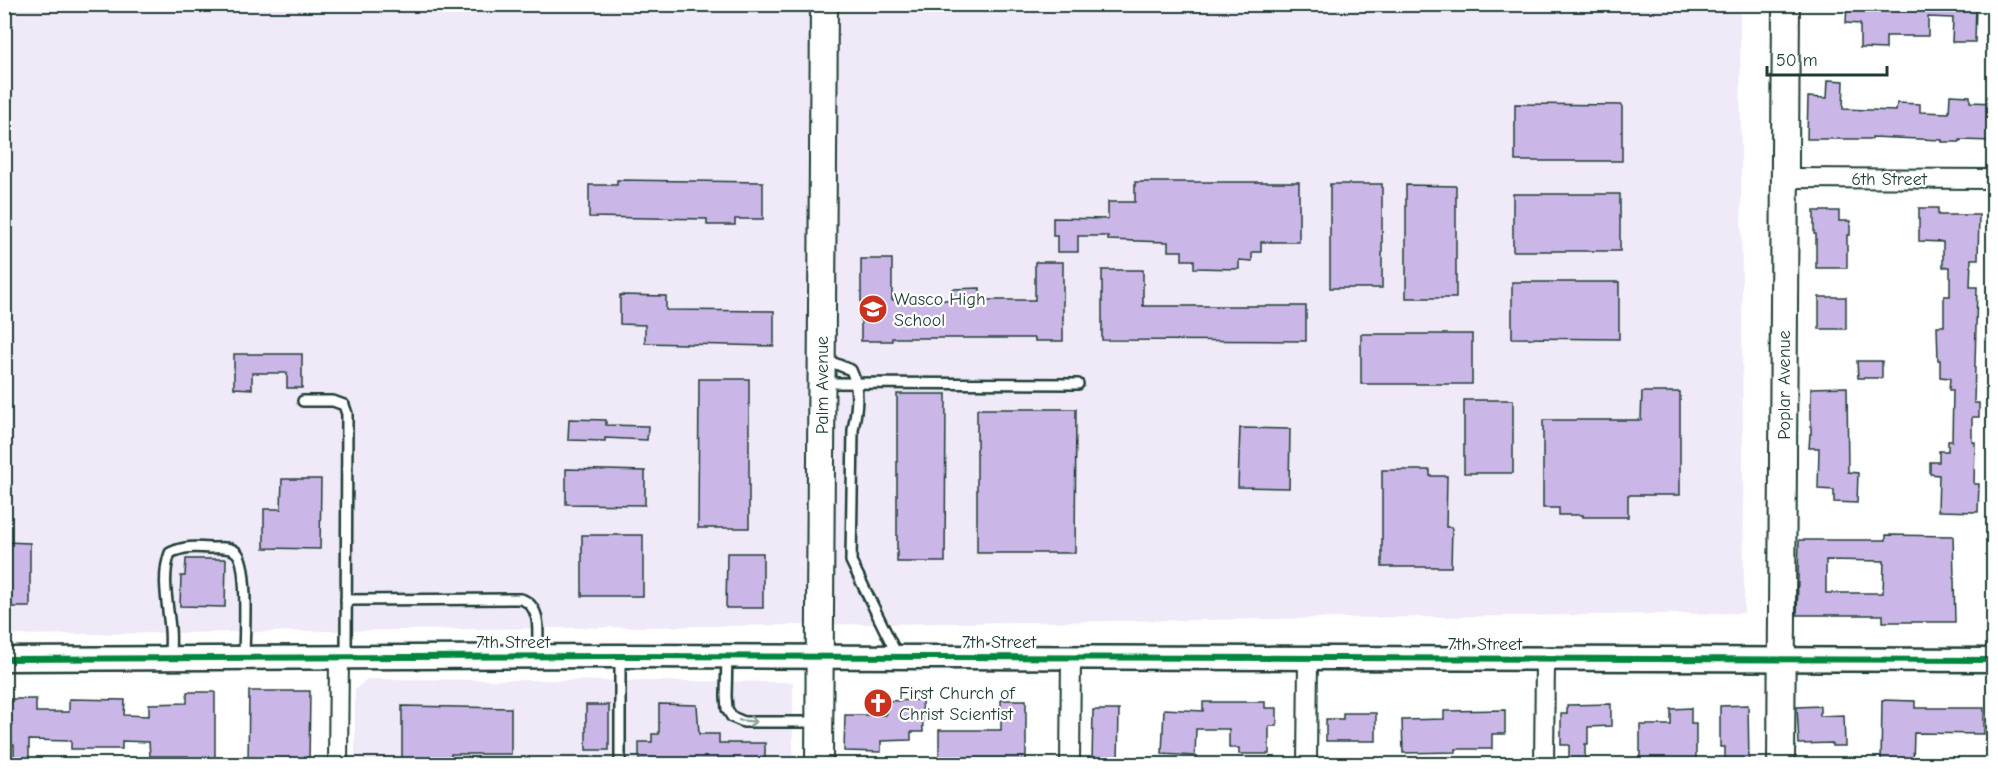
<svg xmlns="http://www.w3.org/2000/svg" width="1998" height="769" font-family="'Comic Neue',sans-serif">
<style>
.built{fill:#efe9f8}
.building{fill:#cab7e7;stroke:#1f3d34;stroke-width:1.5;fill-rule:evenodd}
.lines{fill:none;stroke-linecap:round;stroke-linejoin:round}
.service-casing{stroke:#1f3d34;stroke-width:14}
.minor-casing{stroke:#1f3d34;stroke-width:22}
.tertiary-casing{stroke:#1f3d34;stroke-width:27}
.secondary-casing{stroke:#1f3d34;stroke-width:30}
.service{stroke:#fff;stroke-width:9}
.minor{stroke:#fff;stroke-width:18}
.tertiary{stroke:#fff;stroke-width:22}
.secondary{stroke:#fff;stroke-width:26}
.cycleway-casing{stroke:#fff;stroke-width:10}
.cycleway{stroke:#00873e;stroke-width:6}
.oneway{stroke:#8f9e9a}
.labels{text-anchor:middle;dominant-baseline:central;stroke-width:4.5;stroke-linejoin:round;paint-order:stroke}
.street-label{font-size:18px;fill:#1f3d34;stroke:#fff}
.poi-label{font-size:18px;fill:#1f3d34;stroke:#fff;text-anchor:start}
</style>
<rect width="100%" height="100%" fill="#fff"/>
<filter id="ink" filterUnits="userSpaceOnUse"><feTurbulence type="fractalNoise" baseFrequency=".0167" numOctaves="2"/><feDisplacementMap in="SourceGraphic" scale="12" xChannelSelector="R" yChannelSelector="G"/><feConvolveMatrix kernelMatrix="1 2 1 2 8 2 1 2 1" color-interpolation-filters="sRGB"/></filter>
<g filter="url(#ink)">
<g class="built">
<polygon points="4,5 1740,5 1744,613 5,635"/>
<polygon points="367,679 793,682 793,764 355,764 355,690"/>
</g>
<g class="building">
<polygon points="1847,4 1860,4 1860,10 1904,10 1904,4 1976,4 1975,42 1952,42 1953,18 1928,17 1928,36 1886,36 1886,49 1860,48 1860,24 1846,23"/>
<polygon points="1828,80 1844,81 1843,109 1896,111 1897,103 1920,104 1920,112 1949,113 1950,95 1970,96 1970,102 1994,103 1994,141 1960,140 1960,142 1942,142 1942,140 1872,137 1872,139 1807,139 1808,97 1827,98"/>
<polygon points="1515,104 1622,105 1622,161 1515,161"/>
<polygon points="617,180 763,182 763,219 735,219 735,225 707,225 707,219 589,217 589,185 617,185"/>
<polygon points="1135,182 1299,182 1299,242 1261,242 1261,252 1252,252 1252,261 1239,260 1239,269 1194,268 1194,260 1182,260 1182,251 1168,251 1168,242 1108,240 1108,236 1078,236 1078,252 1057,252 1057,236 1053,236 1053,218 1108,219 1108,202 1135,202"/>
<rect x="1330" y="184" width="52" height="104"/>
<polygon points="1406,185 1456,186 1456,298 1406,298"/>
<rect x="1513" y="194" width="107" height="57"/>
<polygon points="1919,208 1938,208 1938,215 1979,215 1978,259 1971,259 1970,287 1977,287 1974,403 1979,403 1979,417 1972,417 1972,442 1975,442 1974,484 1979,484 1978,512 1938,511 1939,475 1930,474 1930,462 1939,462 1939,451 1948,451 1948,441 1952,441 1953,390 1949,390 1950,378 1940,377 1940,360 1938,360 1937,326 1944,326 1944,296 1950,296 1950,267 1943,267 1943,242 1919,241"/>
<polygon points="1814,211 1839,211 1839,221 1850,221 1850,235 1847,235 1847,268 1816,268 1816,234 1814,234"/>
<polygon points="861,259 892,259 892,300 952,300 952,289 980,288 980,300 1035,300 1035,262 1063,262 1063,341 1035,341 1035,338 892,338 892,341 861,341"/>
<polygon points="1102,270 1143,270 1143,306 1306,306 1306,341 1102,340"/>
<polygon points="1512,282 1619,282 1619,339 1512,338"/>
<polygon points="620,295 666,296 666,310 774,311 774,346 645,343 645,325 620,324"/>
<rect x="1819" y="297" width="27" height="32"/>
<rect x="1361" y="334" width="111" height="50"/>
<polygon points="234,354 302,354 302,388 287,388 287,373 252,373 252,389 234,388"/>
<polygon points="1857,361 1882,361 1882,378 1858,378"/>
<polygon points="699,379 749,379 749,528 698,528"/>
<polygon points="1847,387 1848,472 1858,473 1857,503 1834,502 1834,490 1818,489 1819,448 1809,448 1810,434 1811,434 1811,388"/>
<polygon points="1642,392 1680,392 1680,495 1628,495 1628,517 1583,517 1583,515 1559,515 1559,508 1543,508 1543,420 1641,420"/>
<polygon points="897,394 946,394 945,562 897,562"/>
<rect x="1464" y="400" width="49" height="73"/>
<polygon points="977,409 1076,409 1075,553 977,553"/>
<polygon points="569,419 606,420 606,425 648,426 647,440 605,438 605,441 568,440"/>
<polygon points="1240,428 1290,429 1289,488 1238,487"/>
<polygon points="566,469 645,471 645,505 566,504"/>
<polygon points="1382,470 1430,470 1430,476 1447,476 1446,527 1452,527 1451,567 1382,567"/>
<polygon points="282,479 321,479 320,549 264,548 264,509 281,509"/>
<rect x="582" y="535" width="61" height="61"/>
<path d="M1886,535L1953,536L1955,622H1883V615H1797L1799,540H1886ZM1826,560L1884,561L1883,593H1826Z"/>
<polygon points="4,542 30,543 30,607 4,607"/>
<polygon points="727,553 763,553 763,608 726,608"/>
<polygon points="186,559 226,559 225,607 180,606 181,576 185,576"/>
<polygon points="249,691 310,691 309,765 248,765"/>
<polygon points="187,692 215,692 215,765 188,765 188,756 150,756 149,742 122,741 122,749 71,749 71,741 29,740 29,759 14,759 14,745 4,745 4,699 36,699 36,712 69,712 69,699 125,700 124,715 149,716 149,704 187,703"/>
<polygon points="922,700 923,732 911,732 911,740 881,741 881,752 844,751 845,715 886,715 885,701"/>
<polygon points="1001,700 1026,700 1026,761 939,761 939,730 1001,730"/>
<polygon points="1882,700 1915,701 1915,708 1984,708 1984,734 1914,733 1913,765 1881,765"/>
<polygon points="1203,702 1265,702 1265,708 1277,708 1277,726 1269,726 1269,754 1239,754 1239,748 1229,748 1229,729 1196,729 1195,756 1162,754 1164,709 1203,711"/>
<polygon points="659,704 697,705 699,734 719,734 719,743 765,743 765,765 639,765 639,742 652,742 652,734 659,734"/>
<polygon points="1611,704 1611,726 1588,727 1588,744 1585,744 1585,765 1569,765 1569,745 1561,745 1561,714 1567,714 1567,705"/>
<rect x="586" y="705" width="23" height="45"/>
<polygon points="1748,705 1749,765 1725,765 1725,747 1720,747 1720,706"/>
<polygon points="402,706 511,708 511,754 451,754 451,765 402,765"/>
<polygon points="1820,706 1820,716 1844,715 1845,746 1832,746 1832,743 1799,744 1797,707"/>
<polygon points="1691,708 1691,723 1696,723 1696,761 1659,761 1659,765 1640,765 1640,725 1671,725 1671,709"/>
<polygon points="1093,710 1119,710 1118,764 1092,764"/>
<polygon points="1505,710 1505,734 1492,734 1492,749 1456,749 1456,752 1403,753 1402,720 1444,719 1444,711"/>
<polygon points="1343,713 1376,713 1376,741 1326,741 1326,719 1343,719"/>
</g>
<g class="lines">
<g class="service-casing">
<g id="service">
<path d="M824,359L851,370C860,389 857,409 853,430L851,561L898,657"/>
<polyline points="824,383 1078,384"/>
<polyline points="303,401 333,401 344,405 347,414 346,658"/>
<path d="M346,600L521,599C544,607 537,638 537,657"/>
<polyline points="727,656 726,696 727,709 732,717 744,722 819,722"/>
<path d="M170,658C170,649 171,639 170,629C168,604 161,577 170,553C184,546 196,547 211,548C219,548 231,546 237,553C249,565 244,638 244,658"/>
<polyline points="620,764 620,656"/>
</g>
</g>
<g class="minor-casing">
<g id="minor">
<polyline points="1785,178 1994,179"/>
<polyline points="338,764 339,658"/>
<polyline points="1070,764 1071,657"/>
<polyline points="1307,764 1308,658"/>
<polyline points="1544,764 1545,659"/>
</g>
</g>
<g class="tertiary-casing">
<polyline id="tertiary" points="4,659 620,656 1994,660"/>
</g>
<g class="secondary-casing">
<g id="secondary">
<polyline points="819,764 824,4"/>
<polyline points="1781,764 1786,4"/>
</g>
</g>
<use href="#service" class="service"/>
<use href="#minor" class="minor"/>
<use href="#tertiary" class="tertiary"/>
<use href="#secondary" class="secondary"/>
<g class="cycleway-casing">
<polyline id="cycleway" points="4,659 620,656 1994,660"/>
</g>
<use href="#cycleway" class="cycleway"/>
</g>
<defs><path id="oneway-shaft" d="M-6 0H5M1.5-3L5.5 0L1.5 3" fill="none" stroke-width="1.6" stroke-linecap="round" stroke-linejoin="round" transform="scale(1.5)"/></defs>
<use class="oneway" href="#oneway-shaft" transform="translate(748 721) rotate(5)"/>
</g>
<defs>
<g id="school-disc" transform="scale(1.5)"><circle r="9.5" fill="#c8321e" stroke="#fff"/><path d="M0-5L7-2L0 1L-7-2ZM-4 1L0 2.5L4 1V4Q0 6-4 4Z" fill="#fff"/></g>
<g id="church-disc" transform="scale(1.5)"><circle r="9.5" fill="#c8321e" stroke="#fff"/><path d="M-1.2-6h2.4v3.5h3.3v2.4h-3.3V6h-2.4V-.1h-3.3v-2.4h3.3Z" fill="#fff"/></g>
</defs>
<g fill-rule="evenodd">
<use href="#school-disc" x="873" y="309"/>
<use href="#church-disc" x="878" y="703"/>
</g>
<g class="labels">
<g class="street-label">
<text x="1889" y="179">6th Street</text>
<text transform="translate(822 385) rotate(-90)">Palm Avenue</text>
<text transform="translate(1784 385) rotate(-90)">Poplar Avenue</text>
<text x="513" y="642">7th Street</text>
<text x="999" y="642">7th Street</text>
<text x="1485" y="644">7th Street</text>
</g>
<g class="poi-label">
<text x="894" y="299">Wasco High<tspan x="894" dy="21">School</tspan></text>
<text x="899" y="693">First Church of<tspan x="899" dy="21">Christ Scientist</tspan></text>
</g>
</g>
<rect width="1998" height="769" fill="none" stroke="#fff" stroke-width="24"/>
<rect x="12" y="12" width="1974" height="745" fill="none" stroke="#1f3d34" stroke-width="2" filter="url(#ink)"/>
<path d="M1767 66v9h120v-9" fill="none" stroke="#1f3d34" stroke-width="3"/>
<text x="1776" y="66" font-size="18" fill="#1f3d34" stroke="#ffffff" stroke-width="4.5" paint-order="stroke">50 m</text>
</svg>
